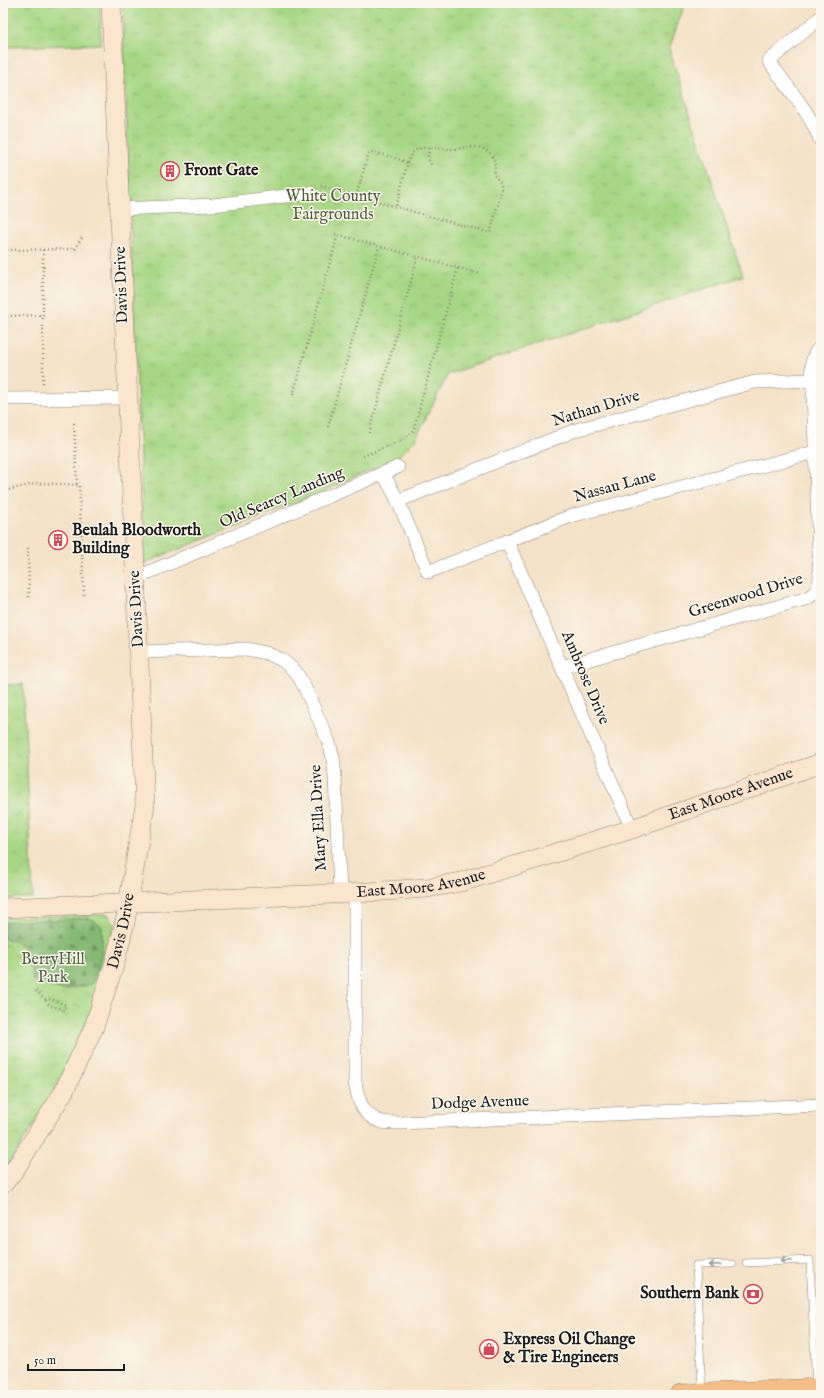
<svg xmlns="http://www.w3.org/2000/svg" width="824" height="1398" font-family="'IM FELL English',serif">
<style>
.grass{fill:url(#grass-tufts);stroke:#627a50}
.forest{fill:url(#forest-firs);stroke:#506a47}
.lines{fill:none;stroke-linecap:round;stroke-linejoin:round}
.lane-casing{stroke:#887f72;stroke-width:8}
.street-casing{stroke:#887f72;stroke-width:14}
.secondary-casing{stroke:#887f72;stroke-width:20}
.primary-casing{stroke:#887f72;stroke-width:22}
.path{stroke:#887f72;stroke-width:2.5;stroke-dasharray:1 3;stroke-linecap:butt}
.lane{stroke:#fff;stroke-width:7}
.street{stroke:#fff;stroke-width:13}
.secondary{stroke:#fbe5cf;stroke-width:19}
.primary{stroke:#f6be87;stroke-width:21}
.oneway{stroke:#999}
.labels{text-anchor:middle;dominant-baseline:central;stroke-width:3;stroke-linejoin:round;paint-order:stroke}
.poi-label{font-size:16px;font-weight:bold;fill:#1c1c1c;stroke:#fbf7ec;text-anchor:start}
.park-label{font-size:16px;fill:#4d5d40;stroke:#fbf7ec}
.street-label{font-size:16px;fill:#1c1c1c;stroke:#fbf7ec}
</style>
<defs>
<pattern id="grass-tufts" width="24" height="20" patternUnits="userSpaceOnUse"><rect width="24" height="20" fill="#a7d784"/><path d="M3 7l-1-3M5 7V3M7 7l1-3M15 17l-1-3M17 17v-4M19 17l1-3" fill="none" stroke="#8fb871"/></pattern>
<pattern id="forest-firs" width="22" height="20" patternUnits="userSpaceOnUse"><rect width="22" height="20" fill="#85b872"/><path d="M5 1l3.5 6h-7zM16 11l3.5 6h-7z" fill="#6c955d"/></pattern>
</defs>
<rect width="100%" height="100%" fill="#fbf7ec"/>
<filter id="ink" filterUnits="userSpaceOnUse"><feTurbulence type="fractalNoise" baseFrequency=".025" numOctaves="2"/><feDisplacementMap in="SourceGraphic" scale="8" xChannelSelector="R" yChannelSelector="G"/><feConvolveMatrix kernelMatrix="1 2 1 2 8 2 1 2 1" color-interpolation-filters="sRGB"/></filter>
<filter id="wash" filterUnits="userSpaceOnUse"><feTurbulence type="fractalNoise" baseFrequency=".012" numOctaves="4" result="noise"/><feDisplacementMap in="SourceGraphic" scale="16" xChannelSelector="R" yChannelSelector="G"/><feGaussianBlur stdDeviation="0.9" result="paint"/><feColorMatrix in="noise" values="0 0 0 0 0 0 0 0 0 0 0 0 0 0 0 0 0 1.4 0 .05"/><feComposite in="paint" operator="in"/></filter>
<g filter="url(#wash)">
<rect width="100%" height="100%" fill="#f5e2c8"/>
<g class="grass">
<polygon points="3,3 100,3 101,44 3,47"/>
<polygon points="122,3 685,3 669,49 743,276 448,374 415,440 398,457 320,493 144,563"/>
<polygon points="23,684 33,898 3,899 3,685"/>
<polygon points="108,914 115,924 105,972 84,1029 53,1095 3,1173 3,918"/>
</g>
<path class="forest" d="M87,918L95,921L102,927V953L92,984L64,990L33,981C30,968 30,947 16,942C12,940 7,939 3,938V922Z"/>
</g>
<g filter="url(#ink)">
<g class="lines">
<g class="lane-casing">
<g id="lane">
<polyline points="746,1263 810,1260 816,1388"/>
<polyline points="702,1392 696,1265 733,1264"/>
</g>
</g>
<g class="street-casing">
<g id="street">
<path d="M821,17L769,61C788,89 808,109 821,141"/>
<polyline points="119,209 213,205 310,193"/>
<polyline points="3,399 127,398"/>
<polyline points="383,473 398,501 428,572 571,516 815,452"/>
<polyline points="398,501 576,430 755,382 813,380"/>
<polyline points="507,541 632,829"/>
<polyline points="135,578 398,467"/>
<polyline points="139,652 246,649 266,653 282,660 296,672 304,686 328,740 333,757 335,777 340,893"/>
<path d="M562,667L808,598L817,590L820,579L812,364C813,357 815,351 821,347"/>
<path d="M355,893V1082C358,1100 362,1116 382,1122C388,1123 395,1123 401,1123L821,1105"/>
</g>
</g>
<g class="secondary-casing">
<g id="secondary">
<path id="s1" d="M3,908L355,893L427,888L461,882L543,857L632,829L821,763"/>
<path id="s2" d="M3,1184L15,1169L63,1093L94,1027L115,962L125,922L145,805L111,3"/>
</g>
</g>
<g class="primary-casing">
<polyline id="primary" points="681,1395 821,1389"/>
</g>
<g class="path">
<polyline points="429,148 428,158 432,166"/>
<path d="M321,186L490,233L502,189L500,182L494,175C497,159 492,148 474,147C467,147 460,149 453,149C441,150 427,144 416,150C411,153 409,158 407,163"/>
<polyline points="356,196 368,155 370,152 375,152 404,161 407,163 407,165 396,207"/>
<polyline points="335,234 481,274"/>
<polyline points="3,250 75,249 83,236"/>
<polyline points="43,250 43,386"/>
<polyline points="3,316 43,315"/>
<polyline points="293,395 338,234"/>
<polyline points="74,423 77,485"/>
<polyline points="328,427 379,246"/>
<polyline points="369,433 418,256"/>
<polyline points="363,456 398,442 413,432 458,267"/>
<polyline points="9,490 37,483 79,485 84,596"/>
<polyline points="28,548 29,598"/>
<polyline points="36,991 45,999 51,999 66,1005 64,1010 49,1005 45,999"/>
</g>
<use href="#lane" class="lane"/>
<use href="#street" class="street"/>
<use href="#secondary" class="secondary"/>
<use href="#primary" class="primary"/>
</g>
<defs><path id="oneway-shaft" d="M-6 0H5M1.5-3L5.5 0L1.5 3" fill="none" stroke-width="1.6" stroke-linecap="round" stroke-linejoin="round"/></defs>
<g class="oneway">
<use href="#oneway-shaft" transform="translate(786 1261) rotate(178)"/>
<use href="#oneway-shaft" transform="translate(715 1265) rotate(178)"/>
</g>
</g>
<defs>
<g id="building-ring" transform="scale(1)"><circle r="9.5" fill="#fbf7ec" stroke="#d1495b" stroke-width="1.5"/><path d="M-4-6H4V6H1V3H-1V6H-4ZM-2.5-4.3h1.7v1.8h-1.7ZM.8-4.3h1.7v1.8H.8ZM-2.5-1h1.7V.8h-1.7ZM.8-1h1.7V.8H.8Z" fill="#d1495b"/></g>
<g id="bank-ring" transform="scale(1)"><circle r="9.5" fill="#fbf7ec" stroke="#d1495b" stroke-width="1.5"/><path d="M-6-4H6V4H-6ZM0-2.3a2.3 2.3 0 1 0 0 4.6a2.3 2.3 0 1 0 0-4.6Z" fill="#d1495b"/></g>
<g id="shop-ring" transform="scale(1)"><circle r="9.5" fill="#fbf7ec" stroke="#d1495b" stroke-width="1.5"/><path d="M-5-2.5h2.3a2.7 3.5 0 0 1 5.4 0H5L5.5 6h-11ZM-1.5-2.5h3a1.5 2.3 0 0 0-3 0Z" fill="#d1495b"/></g>
</defs>
<g fill-rule="evenodd">
<use href="#building-ring" x="170" y="171"/>
<use href="#building-ring" x="58" y="540"/>
<use href="#bank-ring" x="753" y="1294"/>
<use href="#shop-ring" x="489" y="1349"/>
</g>
<g class="labels">
<g class="poi-label">
<text x="184" y="171">Front Gate</text>
<text x="72" y="531">Beulah Bloodworth<tspan x="72" dy="18">Building</tspan></text>
<text x="739" y="1294" text-anchor="end">Southern Bank</text>
<text x="503" y="1340">Express Oil Change<tspan x="503" dy="18">&amp; Tire Engineers</tspan></text>
</g>
<g class="park-label">
<text x="333" y="197">White County<tspan x="333" dy="18">Fairgrounds</tspan></text>
<text x="53" y="960">BerryHill<tspan x="53" dy="18">Park</tspan></text>
</g>
<g class="street-label">
<text transform="translate(122 285) rotate(-92)">Davis Drive</text>
<text transform="translate(596 409) rotate(-17)">Nathan Drive</text>
<text transform="translate(615 487) rotate(-15)">Nassau Lane</text>
<text transform="translate(282 498) rotate(-23)">Old Searcy Landing</text>
<text transform="translate(746 596) rotate(-17)">Greenwood Drive</text>
<text transform="translate(137 609) rotate(-93)">Davis Drive</text>
<text transform="translate(585 678) rotate(67)">Ambrose Drive</text>
<text stroke="none"><textPath href="#s1" startOffset="743">East Moore Avenue</textPath></text>
<text transform="translate(319 818) rotate(-93)">Mary Ella Drive</text>
<text stroke="none"><textPath href="#s1" startOffset="419">East Moore Avenue</textPath></text>
<text stroke="none"><textPath href="#s2" startOffset="282">Davis Drive</textPath></text>
<text transform="translate(480 1103) rotate(-2)">Dodge Avenue</text>
</g>
</g>
<rect width="824" height="1398" fill="none" stroke="#fbf7ec" stroke-width="16"/>
<path d="M28 1364v6h96v-6" fill="none" stroke="#1c1c1c" stroke-width="2"/>
<text x="34" y="1364" font-size="12" fill="#1c1c1c" stroke="#fbf7ec" stroke-width="3" paint-order="stroke">50 m</text>
</svg>
